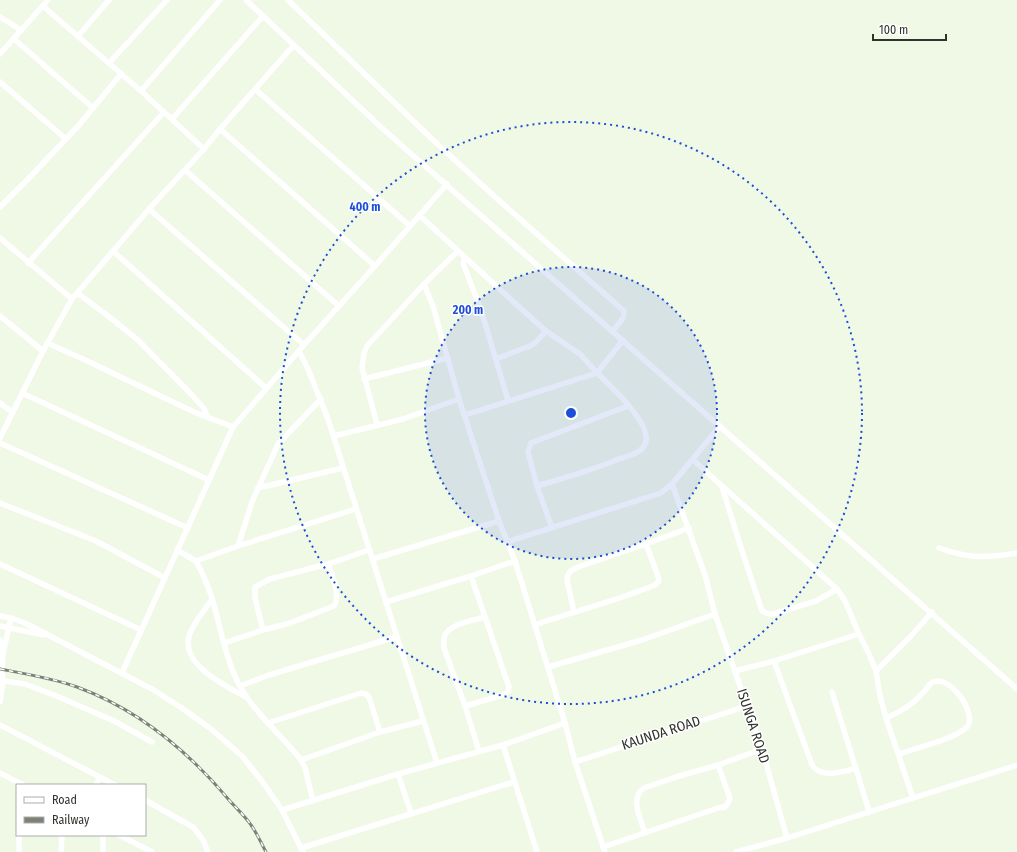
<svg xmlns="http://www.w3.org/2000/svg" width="1017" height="852" font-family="'Fira Sans Condensed',sans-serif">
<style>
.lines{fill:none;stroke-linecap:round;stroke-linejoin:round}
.street{stroke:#fff;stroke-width:5.5}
.rail-casing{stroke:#7d8277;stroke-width:3}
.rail{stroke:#fff;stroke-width:1.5;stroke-dasharray:4.5;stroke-linecap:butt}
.ring{fill:none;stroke:#1d4ed8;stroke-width:2;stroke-dasharray:2 4}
.labels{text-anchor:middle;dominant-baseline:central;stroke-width:3;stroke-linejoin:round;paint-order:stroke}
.street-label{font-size:14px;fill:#30332c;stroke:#fff}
.centre{fill:#1d4ed8;stroke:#fff;stroke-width:2}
.ring-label{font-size:12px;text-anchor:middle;font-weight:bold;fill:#1d4ed8;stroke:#fff;stroke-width:3;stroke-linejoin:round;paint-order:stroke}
</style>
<rect width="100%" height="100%" fill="#f0f8e6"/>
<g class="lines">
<g class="street">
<polyline points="246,0 383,129 1017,689"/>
<polyline points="288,0 432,139 494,196 624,311 623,318 613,331"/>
<polyline points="43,6 141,91 204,149"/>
<polyline points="0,17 21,30"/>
<polyline points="78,36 109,0"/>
<polyline points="14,39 93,108"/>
<polyline points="0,54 48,0"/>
<polyline points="109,63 167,0"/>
<polyline points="0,82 66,139"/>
<polyline points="255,89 410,226"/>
<polyline points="141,91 220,0"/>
<polyline points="172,119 263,16"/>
<polyline points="220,129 375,266"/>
<polyline points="185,170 339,306"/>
<polyline points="0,207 32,175 79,125 121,74"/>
<polyline points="149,209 304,345"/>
<polyline points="419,215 517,305 546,331 580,354 597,373 623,340"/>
<polyline points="0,238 72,299"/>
<polyline points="113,251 266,388"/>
<polyline points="465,258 463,263 481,310 508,400"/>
<polyline points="28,263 164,112"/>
<polyline points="424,284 433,306 459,399 499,521 515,561 565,723 575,762 605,852"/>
<polyline points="77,293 107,315 138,340 192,395 203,407 208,417"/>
<polyline points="0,316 43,351"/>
<polyline points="47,343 81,358 194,412 233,427"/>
<polyline points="299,351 308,369 328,419 437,763"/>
<polyline points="496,359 530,346 535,343 546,331"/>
<polyline points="364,379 448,358"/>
<polyline points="22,393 209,480"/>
<polyline points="0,403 12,412"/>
<path d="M465,415L597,373C610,385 650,422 646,441C645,445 642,449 639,451C633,455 625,457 619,459C592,470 565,478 537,486"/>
<polyline points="377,424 362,368 364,353 367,346 424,284 457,252"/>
<polyline points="334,436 403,419 459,399"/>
<polyline points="0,438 43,351 72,299 149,209 204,149 220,129 293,46"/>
<polyline points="0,443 188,528"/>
<polyline points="693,460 837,589 845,601 859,634 869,654 876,671 880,696 886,718 913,798"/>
<polyline points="672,484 705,575 715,614 762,749 787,838"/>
<polyline points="722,487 743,554 762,611 769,614 773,614 816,601 837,589"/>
<polyline points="258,488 343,468"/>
<polyline points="0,503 96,541 165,578"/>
<polyline points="552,528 537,486 528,452 531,443 628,406"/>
<polyline points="507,542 661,493 672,484 720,426"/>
<polyline points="238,546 356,509"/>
<path d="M939,548C970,559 986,558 1017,553"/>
<polyline points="177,550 196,561 238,546 252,502 278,444 321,399"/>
<polyline points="373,559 499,521"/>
<path d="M196,561C204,576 211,592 215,609C221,631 225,653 234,674C248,708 279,732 301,760L305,768L313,801"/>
<polyline points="0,564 141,630"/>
<path d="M212,599C204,611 193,623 189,636C181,665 226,686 246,697"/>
<polyline points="386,602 471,576 515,561"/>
<path d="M574,612L567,580C567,572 572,570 578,567L646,544L689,528"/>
<polyline points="0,616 11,618 25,623 152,689 182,708 211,729 242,756 264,784 282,810 303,852"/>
<path d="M535,625C575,611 616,601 655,585L659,581L658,576L646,544"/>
<polyline points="0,626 44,635"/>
<path d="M263,630L290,623L334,606C341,594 332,576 328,564"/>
<polyline points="0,640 3,652"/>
<polyline points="224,643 263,630 255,598 255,587 270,579 328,564 369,550"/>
<path d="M774,661L812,765C822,779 842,772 856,768"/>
<polyline points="548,667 642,640 715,614"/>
<polyline points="735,671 774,661 859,634"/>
<polyline points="876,671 911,636 932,612"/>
<polyline points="122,673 233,427 304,345 375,266 447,184"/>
<polyline points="3,681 25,684 59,697 114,721 152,742"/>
<polyline points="240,686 269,675 396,637"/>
<polyline points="832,692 869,811"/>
<polyline points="0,702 3,681 2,669 3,654 11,618"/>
<polyline points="465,706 503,695 508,692 509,687 471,576"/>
<path d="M886,718C907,709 917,701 931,683C949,671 978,715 967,727C955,739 916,748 899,754"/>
<polyline points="268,723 361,693 366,694 369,697 380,732 423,721"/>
<polyline points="0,725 115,785"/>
<polyline points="503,745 537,852"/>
<path d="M479,751L465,706L444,648C444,644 443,639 445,635C449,624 475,620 485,617"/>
<polyline points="301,760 380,732"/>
<polyline points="575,762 747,706"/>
<polyline points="0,773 23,785"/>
<polyline points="398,774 411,813"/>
<polyline points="96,785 100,777"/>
<polyline points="145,800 193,827 203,840 208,852"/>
<polyline points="282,810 398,774 503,745 565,723"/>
<path d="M645,833C641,819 629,798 644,788L679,776L718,765L762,749"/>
<polyline points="119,835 152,852"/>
<polyline points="603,847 718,808 725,807 728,803 730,798 718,765"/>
<polyline points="301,848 514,782"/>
<polyline points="19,852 19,835"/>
<polyline points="61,852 62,835"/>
<polyline points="103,852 103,835"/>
<polyline points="736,852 787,838 1017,765"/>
</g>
<g class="rail-casing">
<path id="rail" d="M0,669C26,674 52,678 77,687C137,709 188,751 229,800C236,808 245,816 251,825C257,833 261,843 266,852"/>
</g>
<use href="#rail" class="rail"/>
</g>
<circle cx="571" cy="413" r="146" fill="#1d4ed8" fill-opacity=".12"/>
<g class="ring">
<circle cx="571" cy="413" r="146"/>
<circle cx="571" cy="413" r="291"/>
</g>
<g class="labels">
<g class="street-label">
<text transform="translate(753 726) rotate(72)">ISUNGA ROAD</text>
<text transform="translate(661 733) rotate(-18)">KAUNDA ROAD</text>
</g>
</g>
<circle cx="571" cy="413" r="6" class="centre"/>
<g class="ring-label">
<text x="365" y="211">400 m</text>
<text x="468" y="314">200 m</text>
</g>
<rect x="16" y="784" width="130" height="52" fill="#ffffff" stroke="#acadab"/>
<rect x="24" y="797" width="20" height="6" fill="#ffffff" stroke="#acadab"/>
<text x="52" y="804" font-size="12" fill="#30332c">Road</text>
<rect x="24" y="817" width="20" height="6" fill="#7d8277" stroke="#acadab"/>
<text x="52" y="824" font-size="12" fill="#30332c">Railway</text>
<path d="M873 34v6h73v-6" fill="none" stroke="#30332c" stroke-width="2"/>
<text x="879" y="34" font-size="12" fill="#30332c" stroke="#ffffff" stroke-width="3" paint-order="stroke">100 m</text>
</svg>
